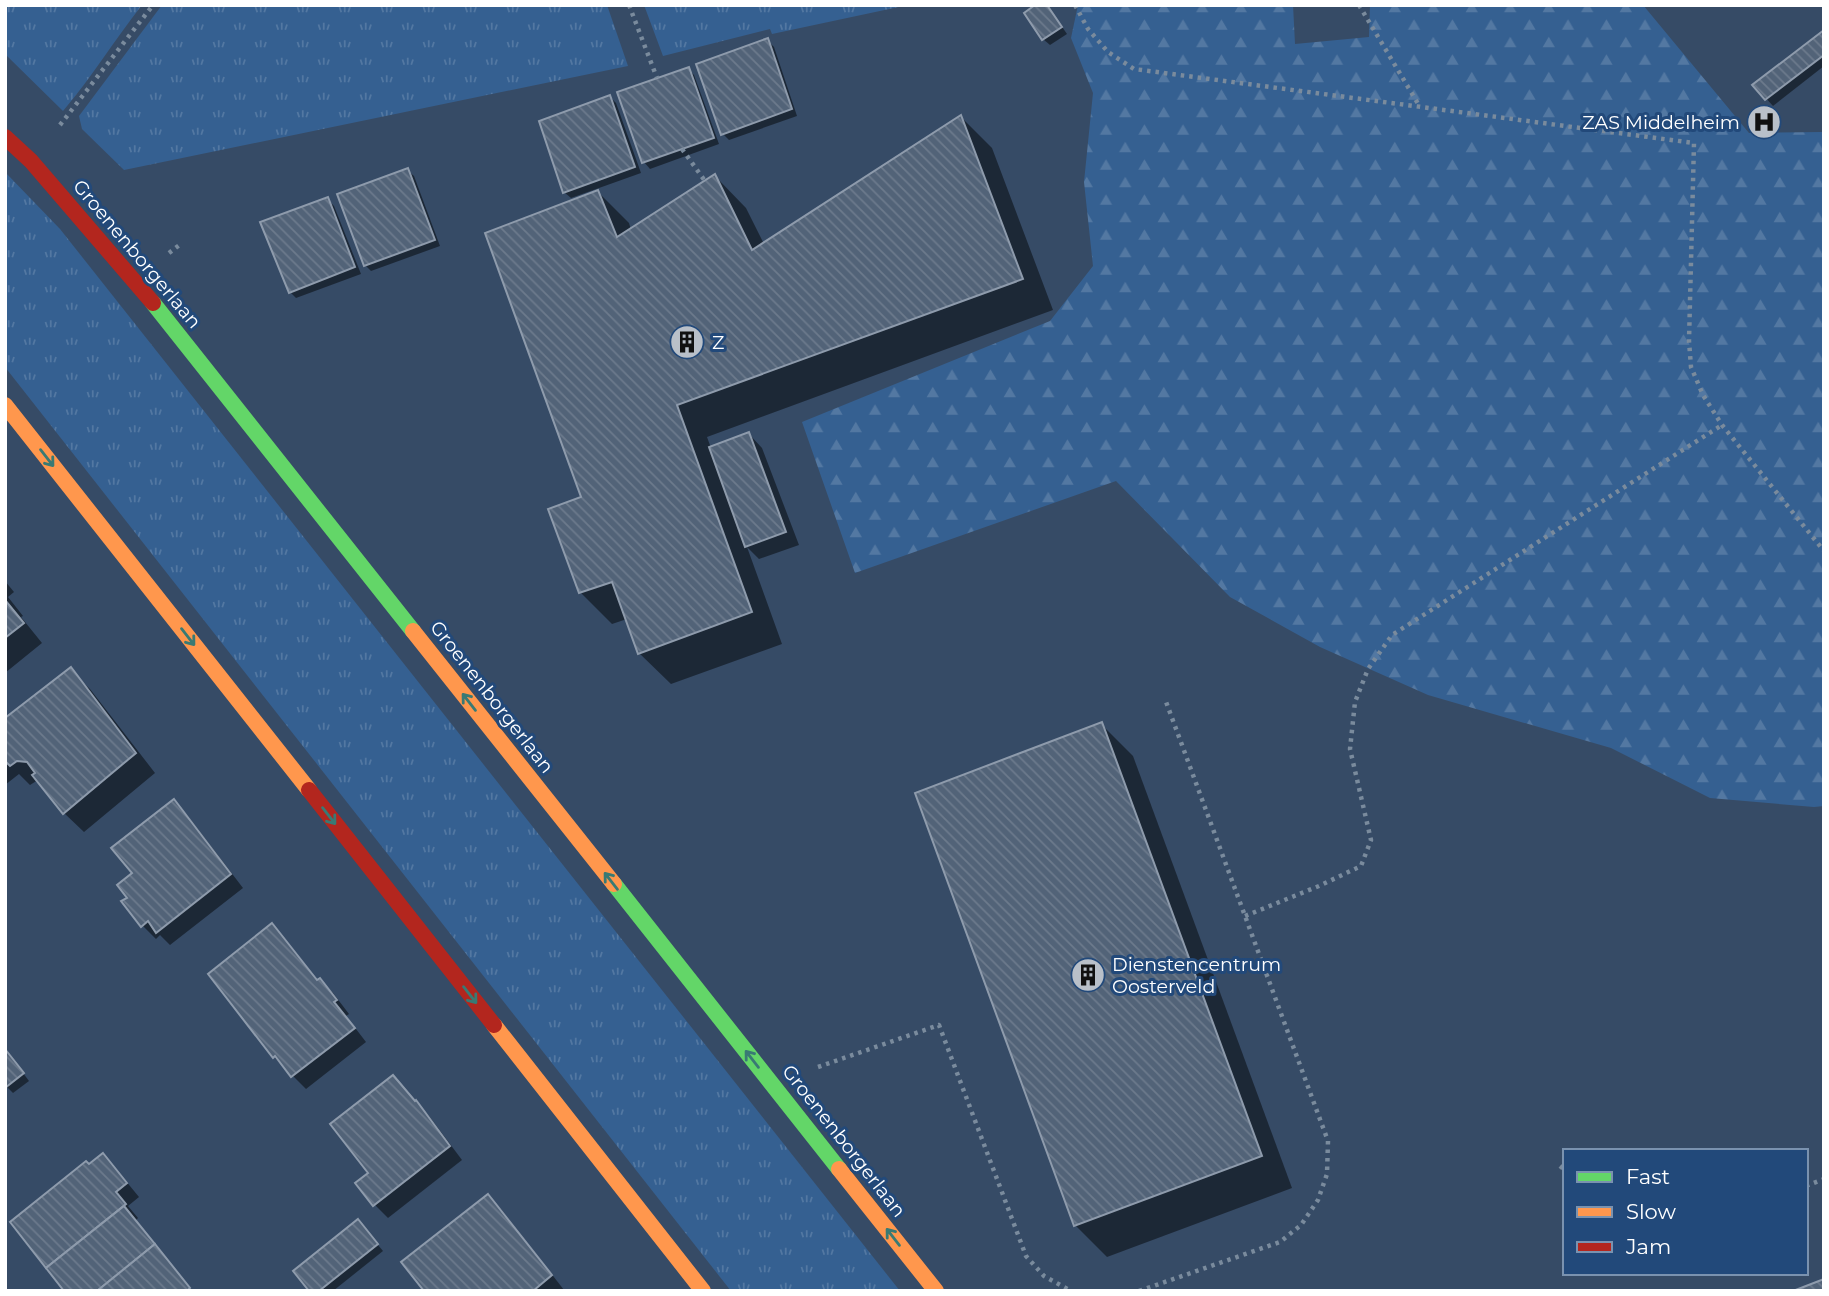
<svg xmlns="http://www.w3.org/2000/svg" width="1829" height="1296" font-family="Montserrat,sans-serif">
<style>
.grass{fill:url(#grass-tufts)}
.forest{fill:url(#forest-firs)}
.shadow{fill:#0007}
.building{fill:url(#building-back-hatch);stroke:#8e9bac;stroke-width:2}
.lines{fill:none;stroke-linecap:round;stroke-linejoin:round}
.path{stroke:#7a8b9d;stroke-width:4.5;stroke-dasharray:3.5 5;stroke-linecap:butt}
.fast{stroke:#63d668;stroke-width:16}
.slow{stroke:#ff974d;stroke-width:16}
.jam{stroke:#b3261e;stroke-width:16}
.oneway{stroke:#397a74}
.labels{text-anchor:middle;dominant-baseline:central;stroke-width:6;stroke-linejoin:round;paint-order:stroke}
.poi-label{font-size:19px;fill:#fff;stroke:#22497a;text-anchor:start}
.street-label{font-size:19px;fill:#fff;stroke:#22497a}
</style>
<defs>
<pattern id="grass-tufts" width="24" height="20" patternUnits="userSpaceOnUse" patternTransform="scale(1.75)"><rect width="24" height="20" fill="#356091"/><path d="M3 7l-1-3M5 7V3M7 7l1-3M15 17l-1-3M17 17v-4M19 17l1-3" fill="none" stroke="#5378a2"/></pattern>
<pattern id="forest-firs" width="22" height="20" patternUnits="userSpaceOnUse" patternTransform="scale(1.75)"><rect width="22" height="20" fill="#356091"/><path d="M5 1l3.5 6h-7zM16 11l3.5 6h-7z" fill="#5378a2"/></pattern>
<pattern id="building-back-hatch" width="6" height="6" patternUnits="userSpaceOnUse" patternTransform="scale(1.75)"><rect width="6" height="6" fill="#526378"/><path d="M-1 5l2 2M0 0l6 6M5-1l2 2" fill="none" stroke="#6c7a8c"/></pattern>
</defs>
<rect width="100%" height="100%" fill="#364b66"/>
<g class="grass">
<path d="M5,5H142C115,39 92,77 63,111L5,54Z"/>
<polygon points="162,5 607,5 628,66 124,170 82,129 79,116"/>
<polygon points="644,5 908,5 772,34 770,29 663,56"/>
<polygon points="5,172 60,229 900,1291 731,1291 5,367"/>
</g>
<polygon class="forest" points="1078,5 1293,5 1295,44 1369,37 1370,5 1643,5 1749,133 1824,132 1824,806 1814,807 1710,798 1611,748 1428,695 1320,647 1230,597 1116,481 855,573 802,422 1050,321 1093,266 1084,182 1093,93 1071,38"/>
<g class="shadow">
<polygon points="1047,5 1067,34 1050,45 1043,39"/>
<polygon points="1824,33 1824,66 1773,106 1755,86"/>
<polygon points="767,40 774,47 797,116 729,140 723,134"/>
<polygon points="688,69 694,75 719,144 650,169 644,162"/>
<polygon points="610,97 616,103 641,173 571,198 564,192"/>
<polygon points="961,117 992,148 1053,310 707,437 711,448 749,434 762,448 799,545 759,559 747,547 782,644 671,684 639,653 627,619 612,624 581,593 550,510 583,498 598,192 629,223 631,230 715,176 746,208 764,244"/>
<polygon points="407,170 414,176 440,246 371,271 365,265"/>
<polygon points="327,199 334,206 361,274 296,298 290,292"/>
<polygon points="5,581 14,592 8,597 23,616 21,617 42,643 5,673"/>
<polygon points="70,670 90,689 155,773 84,832 64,813 38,780 30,785 19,774 5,785 5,721"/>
<polygon points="1102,725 1133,756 1292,1188 1107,1257 1075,1225"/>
<polygon points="174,802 187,815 243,888 170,945 160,935 156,939 143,926 124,902 129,898 134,874"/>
<polygon points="272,926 285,939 318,981 320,980 333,993 349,1014 346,1016 366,1042 306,1089 274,1057"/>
<polygon points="5,1049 29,1081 13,1093 5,1085"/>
<polygon points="393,1077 429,1116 462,1160 388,1218 375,1205"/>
<polygon points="102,1155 116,1169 139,1197 128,1206 138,1218 136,1220 192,1291 67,1291 12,1222"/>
<polygon points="488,1196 501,1209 564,1290 426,1291"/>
<polygon points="364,1228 383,1251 333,1291 312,1291"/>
</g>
<g class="building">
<polygon points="1035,5 1047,5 1062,27 1042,40 1024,13"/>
<polygon points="1824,30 1824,55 1765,100 1752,85"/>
<polygon points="768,38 792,109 721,135 696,64"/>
<polygon points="689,67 714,138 642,163 617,92"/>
<polygon points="610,95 635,167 563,193 539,121"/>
<polygon points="961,115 1023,279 677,405 752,612 638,654 612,582 579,593 548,509 581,497 485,233 598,190 617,237 715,174 752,250"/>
<polygon points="408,168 435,240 364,266 337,194"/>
<polygon points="328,197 355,267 289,293 260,222"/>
<polygon points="749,432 786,532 745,547 709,447"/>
<polygon points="5,600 24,623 5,638"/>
<polygon points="71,667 136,753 63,814 32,775 35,773 27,762 17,761 10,766 5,761 5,718"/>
<polygon points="1102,722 1262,1156 1074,1226 915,793"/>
<polygon points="174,799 231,874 156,933 148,921 141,927 121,901 127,898 117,885 132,873 111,848"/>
<polygon points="272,923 317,980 320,978 337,1000 334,1002 355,1028 291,1077 275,1056 273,1058 208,974"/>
<polygon points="5,1049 24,1073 5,1088"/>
<polygon points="393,1075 415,1101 416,1100 450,1146 373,1206 355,1183 368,1173 330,1124"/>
<polygon points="103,1153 127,1183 116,1192 126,1204 46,1268 10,1222 86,1161 89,1164"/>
<polygon points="488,1194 552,1275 533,1291 424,1291 401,1262"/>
<polygon points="124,1206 155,1244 97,1291 64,1291 46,1268"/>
<polygon points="358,1219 378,1244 319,1291 309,1291 293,1271"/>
<polygon points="155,1244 190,1288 187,1291 97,1291"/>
<polygon points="1824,1279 1824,1291 1793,1291"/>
</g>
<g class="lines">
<g class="path">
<polyline points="629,5 657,78"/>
<polyline points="1075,5 1088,29 1108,52 1134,69 1694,143 1689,341 1691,367 1703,395 1722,425 1824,551"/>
<polyline points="1359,5 1420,107"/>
<polyline points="60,125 153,5"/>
<polyline points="682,149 705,181"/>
<polyline points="169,253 182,243"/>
<polyline points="1245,916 1319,886 1361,866 1371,840 1350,749 1355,702 1368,669 1392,635 1722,425"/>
<polyline points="818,1067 939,1025 1026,1256 1044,1276 1071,1291"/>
<polyline points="1560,1166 1565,1170"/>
<polyline points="1806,1186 1824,1179"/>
<polyline points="1139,1291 1280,1242 1301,1225 1318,1200 1327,1174 1328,1141 1165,699"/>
</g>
<g class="fast">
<polyline points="153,303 413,631"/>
<polyline points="614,884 839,1169"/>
</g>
<g class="slow">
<polyline points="5,405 309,790"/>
<polyline points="413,631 614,884"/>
<polyline points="494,1025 703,1291"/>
<polyline points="839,1169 936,1291"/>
</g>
<g class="jam">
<polyline points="5,137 31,161 153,303"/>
<polyline points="309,790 494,1025"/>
</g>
</g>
<defs><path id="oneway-shaft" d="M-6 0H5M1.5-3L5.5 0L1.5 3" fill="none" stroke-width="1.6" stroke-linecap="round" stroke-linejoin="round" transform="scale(1.75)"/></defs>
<g class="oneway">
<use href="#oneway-shaft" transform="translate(47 458) rotate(52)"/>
<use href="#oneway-shaft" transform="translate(188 637) rotate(52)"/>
<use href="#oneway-shaft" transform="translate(469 702) rotate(-128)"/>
<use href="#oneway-shaft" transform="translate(329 816) rotate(52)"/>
<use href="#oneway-shaft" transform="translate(611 881) rotate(-128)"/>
<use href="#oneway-shaft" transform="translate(470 995) rotate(52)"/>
<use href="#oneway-shaft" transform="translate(752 1059) rotate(-128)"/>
<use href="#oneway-shaft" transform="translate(893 1237) rotate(-128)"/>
</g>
<defs>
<g id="hospital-disc" transform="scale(1.75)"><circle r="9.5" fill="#b9c0c9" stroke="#22497a"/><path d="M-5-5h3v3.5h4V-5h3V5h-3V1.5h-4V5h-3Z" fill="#111"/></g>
<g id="building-disc" transform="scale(1.75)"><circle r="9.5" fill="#b9c0c9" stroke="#22497a"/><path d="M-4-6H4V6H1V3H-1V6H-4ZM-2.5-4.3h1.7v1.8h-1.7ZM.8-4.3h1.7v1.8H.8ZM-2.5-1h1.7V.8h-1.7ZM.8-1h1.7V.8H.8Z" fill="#111"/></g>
</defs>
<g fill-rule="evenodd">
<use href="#hospital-disc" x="1764" y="122"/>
<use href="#building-disc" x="687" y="342"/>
<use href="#building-disc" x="1088" y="975"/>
</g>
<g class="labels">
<g class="poi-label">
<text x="1740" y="122" text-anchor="end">ZAS Middelheim</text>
<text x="712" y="342">Z</text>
<text x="1112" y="964">Dienstencentrum<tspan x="1112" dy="22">Oosterveld</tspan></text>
</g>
<g class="street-label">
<text transform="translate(137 254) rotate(50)">Groenenborgerlaan</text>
<text transform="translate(492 697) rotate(52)">Groenenborgerlaan</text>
<text transform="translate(844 1141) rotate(52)">Groenenborgerlaan</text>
</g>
</g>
<rect width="1829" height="1296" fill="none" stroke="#ffffff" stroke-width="14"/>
<rect x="1563" y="1149" width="245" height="126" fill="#22497a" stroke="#7a92af" stroke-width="2"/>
<rect x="1577" y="1172" width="35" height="10" fill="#63d668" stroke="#7a92af" stroke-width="2"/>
<text x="1626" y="1184" font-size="21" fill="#ffffff">Fast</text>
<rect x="1577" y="1207" width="35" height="10" fill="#ff974d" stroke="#7a92af" stroke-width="2"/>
<text x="1626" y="1219" font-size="21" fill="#ffffff">Slow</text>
<rect x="1577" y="1242" width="35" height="10" fill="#b3261e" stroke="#7a92af" stroke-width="2"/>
<text x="1626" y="1254" font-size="21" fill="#ffffff">Jam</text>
</svg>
